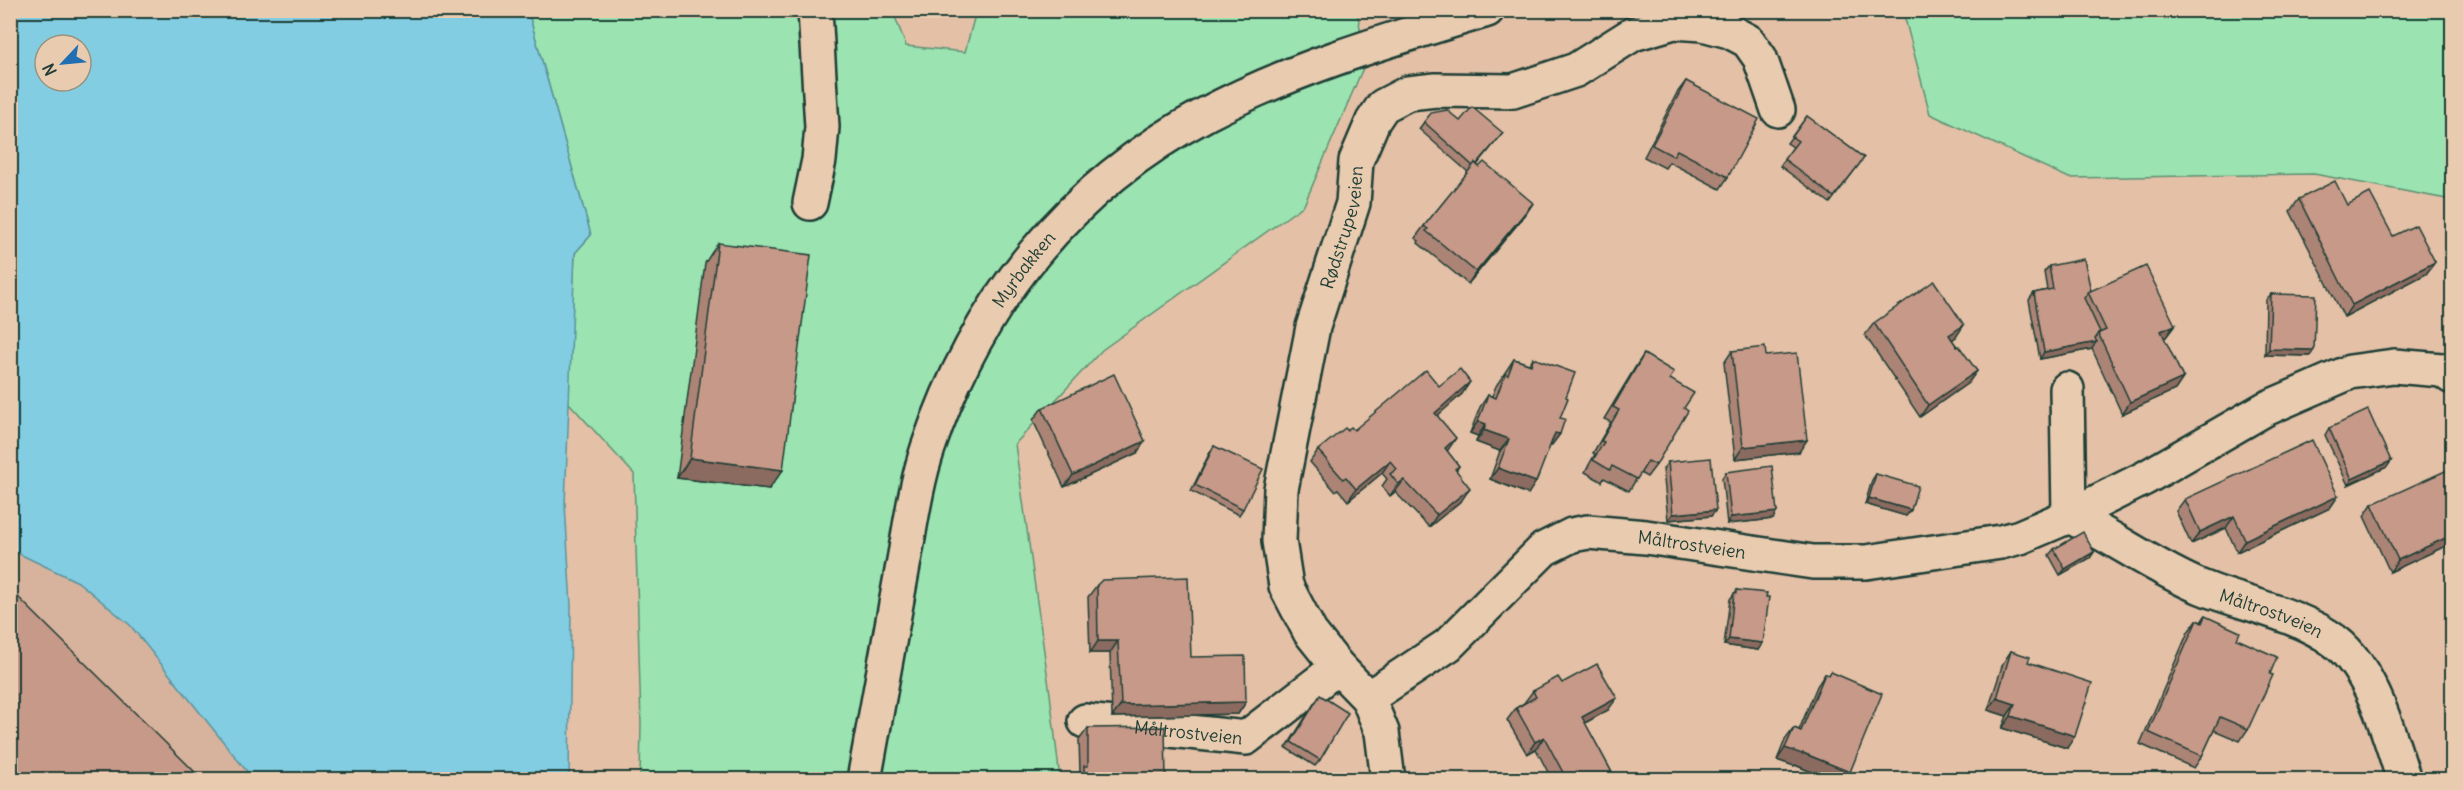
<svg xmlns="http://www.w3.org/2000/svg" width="2463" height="790" font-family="Delius,sans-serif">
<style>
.built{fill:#d7b29c}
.green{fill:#9be3b1;stroke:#5d9072;stroke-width:1.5}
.water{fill:#82cde2;stroke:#5a939c;stroke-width:1.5;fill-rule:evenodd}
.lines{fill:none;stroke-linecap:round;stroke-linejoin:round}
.minor-casing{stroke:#1f3d34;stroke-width:38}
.minor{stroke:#e9ccb0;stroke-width:33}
.wall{fill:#ab8476;stroke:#1f3d34;stroke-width:1.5}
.shaded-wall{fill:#8b6b60;stroke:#1f3d34;stroke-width:1.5}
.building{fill:#c79989;stroke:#1f3d34;stroke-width:1.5}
.labels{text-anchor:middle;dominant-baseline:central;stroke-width:5;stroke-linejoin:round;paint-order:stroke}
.street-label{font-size:18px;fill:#1f3d34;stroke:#e9ccb0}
</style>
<rect width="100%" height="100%" fill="#e4c0a7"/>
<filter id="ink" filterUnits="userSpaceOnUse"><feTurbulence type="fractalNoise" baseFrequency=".0167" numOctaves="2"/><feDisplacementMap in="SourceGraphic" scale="12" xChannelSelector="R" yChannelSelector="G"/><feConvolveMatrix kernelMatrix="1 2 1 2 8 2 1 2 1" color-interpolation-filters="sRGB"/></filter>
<g filter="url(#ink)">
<polygon class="built" points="10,550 78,582 130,625 253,779 11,779"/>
<g class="green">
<polygon points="528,11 893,11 906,46 965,52 976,11 1357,11 1366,61 1304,205 1102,350 1015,444 1050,694 1060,779 640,779 641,725 634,474 568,402 575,253 591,235"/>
<polygon points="1903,11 2452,11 2452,200 2314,174 2069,178 1930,114"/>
</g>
<path class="water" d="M10,11H528L591,235L575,253L565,504L571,606L569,779H253L130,625L78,582L11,550ZM45,45H81V81H45Z"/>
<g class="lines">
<g class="minor-casing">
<g id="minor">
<polyline points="810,203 819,160 822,127 815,10"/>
<path id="s1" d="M2067,389L2069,516C2114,537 2155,568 2201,587C2243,604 2300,614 2336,642C2372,670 2390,737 2404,780"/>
<path id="s2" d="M1368,698L1448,645L1544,549L1572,535L1588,532L1646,537L1813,562H1866L2001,542L2020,537L2069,516L2145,478L2265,409L2350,372L2394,366L2442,370L2452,377"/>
<path id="s3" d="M1085,721L1246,738L1338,667"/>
<path id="s4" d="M864,780C877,710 889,640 902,571C910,530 915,487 928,448C977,302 1070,186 1206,114C1295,67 1392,39 1487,10"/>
<path id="s5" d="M1388,780L1382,732L1368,698L1338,667L1310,632L1286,586L1279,541L1281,489L1313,327L1353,203L1356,161L1373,121L1383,106L1408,93L1436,90L1513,91L1576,70L1633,34L1674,22L1703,24L1729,31L1748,41L1760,58L1778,110"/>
</g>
</g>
<use href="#minor" class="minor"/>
</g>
<g class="wall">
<polygon points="1686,81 1728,177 1720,189 1669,162 1665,168 1644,157 1677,93"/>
<polygon points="1807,116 1864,158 1830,203 1780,166 1793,147 1787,143"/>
<polygon points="1460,121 1503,133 1477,165 1533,203 1525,215 1468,284 1418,243 1419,241 1415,238 1424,226 1468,172 1419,129 1424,122"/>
<polygon points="2299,199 2347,205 2393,236 2435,262 2426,274 2344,317 2290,211"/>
<polygon points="718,243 769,489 677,478 705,263"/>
<polygon points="2049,266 2090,291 2175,325 2166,337 2164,338 2183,378 2175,390 2122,414 2092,349 2040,359 2029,300 2034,293 2047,290 2044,272"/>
<polygon points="2271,294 2310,356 2265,355 2266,300"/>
<polygon points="1874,323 1956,337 1952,340 1977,371 1968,383 1920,417 1865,335"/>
<polygon points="1732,351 1766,356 1799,452 1735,459 1724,363"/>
<polygon points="1644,354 1670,379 1684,408 1656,465 1647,477 1640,473 1629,491 1604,478 1602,482 1585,472 1595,454 1593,453 1611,422 1604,419 1636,366"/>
<polygon points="1533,358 1566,397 1560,418 1560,434 1551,446 1550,446 1528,494 1490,479 1500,451 1476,442 1478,436 1470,433 1480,407 1488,395 1492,396 1496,386 1514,359 1529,364"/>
<polygon points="1439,386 1462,394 1437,415 1447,451 1459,466 1456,471 1462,500 1429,527 1395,492 1390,496 1382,486 1387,479 1382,473 1348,501 1338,489 1335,491 1310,462 1318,450 1347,430 1354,430"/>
<polygon points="1042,408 1137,453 1064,487 1033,420"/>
<polygon points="2329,428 2391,461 2387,467 2348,485 2325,435"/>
<polygon points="1214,446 1243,509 1239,515 1191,491 1210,452"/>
<polygon points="1668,462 1716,510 1711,516 1668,520 1663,469"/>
<polygon points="1726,472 1773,519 1727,524 1722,478"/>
<polygon points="1876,474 1911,510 1906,516 1865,504 1872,480"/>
<polygon points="2338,496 2330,508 2237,552 2226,528 2191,544 2176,511 2185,499"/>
<polygon points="2372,504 2452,543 2390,572 2364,516"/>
<polygon points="2054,549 2094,552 2090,558 2060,575 2049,555"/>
<polygon points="1097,585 1191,657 1246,702 1238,714 1112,717 1110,653 1090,653 1088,597"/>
<polygon points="1737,590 1758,650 1724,645 1730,599"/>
<polygon points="2205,616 2237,639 2270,674 2248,729 2240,741 2214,730 2202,756 2194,768 2140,744 2188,632 2197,620 2201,622"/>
<polygon points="2011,651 2028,662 2067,748 2002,728 2007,716 1988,710 2003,663"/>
<polygon points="1831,672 1850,772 1845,780 1831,780 1795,765 1794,766 1777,760 1785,740 1794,728 1799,730 1817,686 1825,674 1829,675"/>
<polygon points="1562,683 1608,710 1585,723 1616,780 1552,780 1536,749 1527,754 1507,720 1516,708 1524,703 1533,691"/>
<polygon points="1315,702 1320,760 1315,766 1286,748"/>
<polygon points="1088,728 1166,780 1076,780 1080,772 1079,740"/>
</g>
<g class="shaded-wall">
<polygon points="1533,203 1525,215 1468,284 1476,272"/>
<polygon points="2435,262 2426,274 2344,317 2352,305"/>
<polygon points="1964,325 1956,337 1941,347 1949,335"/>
<polygon points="2175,325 2166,337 2153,343 2161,331"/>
<polygon points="2096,342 2092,349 2040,359 2044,352"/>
<polygon points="2269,349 2314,350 2310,356 2265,355"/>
<polygon points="1977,371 1968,383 1920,417 1928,405"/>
<polygon points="2183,378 2175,390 2122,414 2130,402"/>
<polygon points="1470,382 1462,394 1427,425 1435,413"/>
<polygon points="1478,421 1486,424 1478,436 1470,433"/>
<polygon points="1484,430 1509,439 1500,451 1476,442"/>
<polygon points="1555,433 1560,434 1551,446 1547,445"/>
<polygon points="1456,438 1448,450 1436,460 1445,448"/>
<polygon points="1807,440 1799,452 1735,459 1743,447"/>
<polygon points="1145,441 1137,453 1064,487 1073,475"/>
<polygon points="690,458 783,470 769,489 677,478"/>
<polygon points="1390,461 1382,473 1348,501 1356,489"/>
<polygon points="2391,461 2387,467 2348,485 2352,479"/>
<polygon points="1498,468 1536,482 1528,494 1490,479"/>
<polygon points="1404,480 1395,492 1390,496 1398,484"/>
<polygon points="1470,488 1462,500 1429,527 1437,515"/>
<polygon points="2338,496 2330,508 2237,552 2245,540"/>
<polygon points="1869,498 1911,510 1906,516 1865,504"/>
<polygon points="1716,510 1711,516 1668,520 1673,514"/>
<polygon points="1777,512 1773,519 1727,524 1731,517"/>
<polygon points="2234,516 2226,528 2191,544 2200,532"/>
<polygon points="2452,535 2452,543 2390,572 2398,560"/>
<polygon points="2094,552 2090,558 2060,575 2065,569"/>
<polygon points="1729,639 1763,643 1758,650 1724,645"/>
<polygon points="1098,641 1118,641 1110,653 1090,653"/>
<polygon points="1617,698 1608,710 1574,729 1582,717"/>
<polygon points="1997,698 2015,704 2007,716 1988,710"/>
<polygon points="1246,702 1238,714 1112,717 1121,705"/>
<polygon points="2011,716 2075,736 2067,748 2002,728"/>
<polygon points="1544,737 1536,749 1527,754 1535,742"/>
<polygon points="1785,748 1803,753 1850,772 1845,780 1831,780 1795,765 1794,766 1777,760"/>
</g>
<g class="building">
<polygon points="1686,81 1759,119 1728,177 1677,150 1673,156 1652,145"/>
<polygon points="1472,107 1503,133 1477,164 1475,163 1473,166 1424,122 1431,113 1447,110 1460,121"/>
<polygon points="1807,116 1864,158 1834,197 1784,159 1798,141 1792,137"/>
<polygon points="1484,162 1533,203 1476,272 1426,231 1428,229 1424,226 1475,163 1479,167"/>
<polygon points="2335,181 2347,205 2370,193 2393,236 2416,225 2435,262 2352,305 2299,199"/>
<polygon points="718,243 811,255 783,470 690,458"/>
<polygon points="2084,259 2091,291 2087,292 2087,294 2084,298 2100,332 2095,339 2097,342 2044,352 2034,293 2053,289 2049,266"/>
<polygon points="2146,266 2175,325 2161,331 2183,378 2130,402 2100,337 2099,333 2106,330 2088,292"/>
<polygon points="1934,281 1964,325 1949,335 1957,347 1959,346 1977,371 1928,405 1874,323"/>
<polygon points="2271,294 2316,295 2314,350 2269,349"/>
<polygon points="1765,347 1766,356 1797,353 1807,440 1743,447 1732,351"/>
<polygon points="1644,354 1674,372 1670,379 1694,393 1684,408 1688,411 1656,465 1648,461 1637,479 1612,466 1610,470 1593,460 1604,442 1601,441 1619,410 1613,407"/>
<polygon points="1533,358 1575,373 1566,397 1568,398 1560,418 1565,419 1560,434 1555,433 1536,482 1498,468 1509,439 1484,430 1486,424 1478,421 1488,395 1496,398 1505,374 1508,375 1514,359 1531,365"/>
<polygon points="1460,369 1470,382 1435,413 1456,438 1445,448 1459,466 1455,469 1470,488 1437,515 1404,480 1398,484 1390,474 1397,469 1390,461 1356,489 1346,477 1343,479 1318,450 1345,428 1347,430 1351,427 1354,430 1426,370 1439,386"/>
<polygon points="1114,374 1145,441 1073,475 1042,408"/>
<polygon points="2368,410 2391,461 2352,479 2329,428"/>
<polygon points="2312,440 2338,496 2245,540 2234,516 2200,532 2185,499"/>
<polygon points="1214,446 1263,469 1243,509 1195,485"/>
<polygon points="1711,458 1716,510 1673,514 1668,462"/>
<polygon points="1772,466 1777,512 1731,517 1726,472"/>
<polygon points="2452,468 2452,535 2398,560 2372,504"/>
<polygon points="1876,474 1918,486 1911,510 1869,498"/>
<polygon points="2083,532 2094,552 2065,569 2054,549"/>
<polygon points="1188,577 1191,657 1245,656 1246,702 1121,705 1118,641 1098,641 1097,585 1102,580"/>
<polygon points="1737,590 1767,593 1766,597 1769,597 1763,643 1729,639 1734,593 1736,593"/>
<polygon points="15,594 203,780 10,780 10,599"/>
<polygon points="2205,616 2240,632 2237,639 2277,657 2270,674 2273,675 2248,729 2220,717 2202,756 2148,732 2197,620 2202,623"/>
<polygon points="2011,651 2030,657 2028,662 2092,683 2075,736 2011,716 2015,704 1997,698"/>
<polygon points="1597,664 1617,698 1582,717 1616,780 1567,780 1544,737 1535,742 1516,708 1536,697 1533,691 1558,677 1562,683"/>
<polygon points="1831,672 1882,694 1850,772 1803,753 1802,754 1785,748 1794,728 1801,731 1825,674 1829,675"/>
<polygon points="1320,695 1348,713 1320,760 1291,742"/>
<polygon points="1165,727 1166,780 1084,780 1084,766 1088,766 1088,728"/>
</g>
</g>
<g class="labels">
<g class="street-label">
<text stroke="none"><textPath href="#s5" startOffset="592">Rødstrupeveien</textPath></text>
<text stroke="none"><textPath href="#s4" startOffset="542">Myrbakken</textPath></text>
<text stroke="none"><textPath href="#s2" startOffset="384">Måltrostveien</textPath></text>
<text stroke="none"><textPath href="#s1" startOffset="352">Måltrostveien</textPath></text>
<text stroke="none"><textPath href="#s3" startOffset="104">Måltrostveien</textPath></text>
</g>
</g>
<rect width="2463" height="790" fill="none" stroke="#e9ccb0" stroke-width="36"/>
<rect x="18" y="18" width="2427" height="754" fill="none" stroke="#1f3d34" stroke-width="2" filter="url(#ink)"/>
<g transform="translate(63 63) rotate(244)"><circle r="28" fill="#e9ccb0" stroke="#98937e" stroke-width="1.5"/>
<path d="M0-4.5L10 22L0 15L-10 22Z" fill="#1f6fb2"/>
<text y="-9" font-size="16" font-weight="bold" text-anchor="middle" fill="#1f3d34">N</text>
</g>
</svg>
